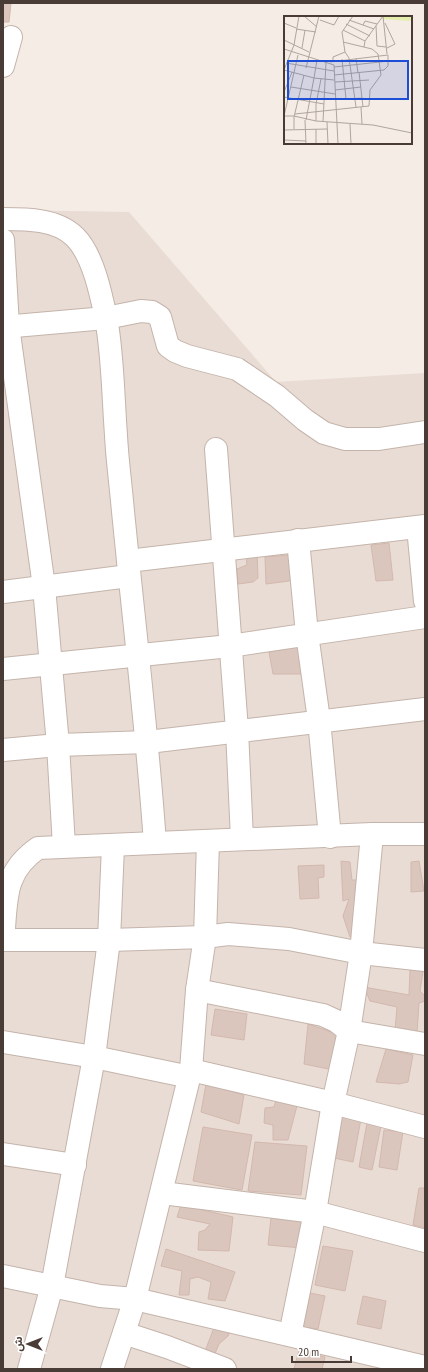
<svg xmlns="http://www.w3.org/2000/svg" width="428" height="1372" font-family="'PT Sans Narrow','Noto Sans Arabic',sans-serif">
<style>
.residential{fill:#e9dcd4}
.building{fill:#dbc6be;stroke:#d3b8ad}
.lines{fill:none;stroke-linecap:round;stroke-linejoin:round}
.minor-casing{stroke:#c4b4ab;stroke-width:24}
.minor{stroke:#fff;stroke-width:22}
.inset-road{fill:none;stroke:#b0a59f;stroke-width:1}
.view{fill:#1d4ed8;fill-opacity:0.15;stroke:#1d4ed8;stroke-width:2}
.inset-edge{fill:none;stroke:#493b35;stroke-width:2}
</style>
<rect width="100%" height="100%" fill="#f5ece6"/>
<polygon class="residential" points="3,210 129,212 276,382 425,373 425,1369 3,1369"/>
<g class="building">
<polygon points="3,3 11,3 9,22 3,22"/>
<polygon points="389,543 393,580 376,581 371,545"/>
<polygon points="257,553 258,578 253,582 238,584 237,569 247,565 246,557"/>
<polygon points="291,555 293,577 289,581 266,584 265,557"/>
<polygon points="302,646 306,674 273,674 269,652"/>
<polygon points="341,861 350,862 352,880 361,880 357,937 350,937 343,916 349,899 343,901"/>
<polygon points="419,861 424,891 411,892 411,862"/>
<polygon points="324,865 324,877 318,878 319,898 300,899 298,866"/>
<polygon points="410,970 423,971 420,991 425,996 425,1001 419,1003 417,1032 395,1030 397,1007 370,1001 364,987 409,995"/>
<polygon points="215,1009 247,1014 244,1040 211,1035"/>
<polygon points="308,1024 343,1036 333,1070 304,1064"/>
<polygon points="386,1049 413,1055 408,1082 399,1084 376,1082"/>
<polygon points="206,1084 244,1095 239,1124 201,1112"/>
<polygon points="277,1097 298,1102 288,1140 273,1140 273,1125 264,1123 265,1108 274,1107"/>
<polygon points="342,1115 361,1119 353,1162 334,1158"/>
<polygon points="367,1123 381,1126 372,1170 359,1167"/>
<polygon points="203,1127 252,1135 242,1190 193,1181"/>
<polygon points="384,1130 403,1132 397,1170 379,1167"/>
<polygon points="255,1142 307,1146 301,1195 248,1191"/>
<polygon points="419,1188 425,1188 425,1228 413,1225"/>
<polygon points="181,1205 233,1217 229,1251 198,1250 199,1232 205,1230 210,1224 177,1217"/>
<polygon points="271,1218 305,1222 302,1248 268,1245"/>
<polygon points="323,1246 353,1251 345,1291 315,1285"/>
<polygon points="166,1249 235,1272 225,1301 208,1299 211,1282 198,1277 190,1279 189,1295 179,1295 182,1271 161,1266"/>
<polygon points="310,1293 325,1296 318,1329 303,1327"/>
<polygon points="363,1296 386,1301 381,1329 357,1324"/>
<polygon points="215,1325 230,1331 228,1336 219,1344 213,1358 204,1354"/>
<polygon points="299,1350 325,1357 322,1369 294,1369"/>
</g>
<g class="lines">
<g class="minor-casing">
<g id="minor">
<polyline points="3,66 11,37"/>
<path d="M3,219C27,219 57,219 75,237C93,255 101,294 106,318C113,356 113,396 116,435C117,457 120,479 122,501C133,615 147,729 155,843"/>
<polyline points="3,240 8,326 44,587 58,745 64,846"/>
<polyline points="3,327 106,318 141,311 152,312 160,317 168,346 175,351 187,356 237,369 277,396 305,420 324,433 345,439 379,439 425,432"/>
<polyline points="216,449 237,730 242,839"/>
<polyline points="418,527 425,601"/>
<polyline points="298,540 307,634 319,720 330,837"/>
<polyline points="128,561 425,526"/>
<polyline points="3,592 129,576"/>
<polyline points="3,669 230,646 425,617"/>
<polyline points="3,750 58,745 148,742 425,709"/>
<path d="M3,940C7,901 2,873 38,848L372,834H425"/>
<polyline points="3,940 109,940 205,937 228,934 289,939 361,953 425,960"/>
<polyline points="197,990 323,1015 336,1021 349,1031 425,1044"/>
<polyline points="3,1042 94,1057 190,1077"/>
<polyline points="191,1070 333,1103 425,1127"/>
<polyline points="3,1154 75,1165"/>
<polyline points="162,1193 315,1212 425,1241"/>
<polyline points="3,1276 100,1296 135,1299 425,1367"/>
<polyline points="124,1333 167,1347 225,1369"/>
<polyline points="290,1335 315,1212 333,1103 349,1031 361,953 372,834"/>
<polyline points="29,1369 52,1286 94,1057 109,940 113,846"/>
<polyline points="112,1369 135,1299 191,1070 197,990 205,937 208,841"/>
</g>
</g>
<use href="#minor" class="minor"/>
</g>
<g transform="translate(284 16)">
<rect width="128" height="128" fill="#f5ece6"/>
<path d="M98,0H128V5L97,3Z" fill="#e4edab"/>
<path class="inset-road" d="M20,0L33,11M99,0L103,38M36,4L50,9L55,0M65,4L90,13M0,7L12,12M101,7L111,28L103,32M62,8L86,20M79,9L81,5L93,8M92,10L93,30L102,31M12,13L32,16M59,14L81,25L80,31M0,24L25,36M81,25L99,0M18,32L21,14M0,33L50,49L54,128M61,36L65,42L72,91M72,42L74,57M58,43L62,83L78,82M49,45V41L61,36L58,16L69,0M46,46L104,39V50L100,54L50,59M2,47L50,55M50,51L105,45M22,52L35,0M0,54L10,29L15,0M0,54L30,62L50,64M75,56L79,91M30,62L33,44M51,66L85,64M7,71L51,78M51,74L77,71M0,76L8,56M0,81L40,88M77,91L78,108M11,98L85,90L86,74L97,59L94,38L88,33L59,26M0,100H10L32,105L89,109L128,117M0,100L14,39M21,104L22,128M22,104L30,62M32,105V88L37,63M39,106L42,46M43,106L44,128M66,108L67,128M10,113V101L20,59M32,113V128M0,114L43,113M0,124L22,125"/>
<path class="view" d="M4,45H124V83H4Z"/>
<rect width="128" height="128" class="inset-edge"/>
</g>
<rect width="428" height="1372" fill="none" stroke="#493b35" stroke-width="8"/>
<g transform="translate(28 1344) rotate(270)" stroke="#ffffff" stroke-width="3" paint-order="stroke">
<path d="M0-3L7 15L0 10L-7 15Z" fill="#493b35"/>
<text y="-6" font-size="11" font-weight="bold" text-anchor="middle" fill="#493b35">ش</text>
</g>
<path d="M292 1356v6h59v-6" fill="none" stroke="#493b35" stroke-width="2"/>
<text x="298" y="1356" font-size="12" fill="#493b35" stroke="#ffffff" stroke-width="3" paint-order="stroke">20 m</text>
</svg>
